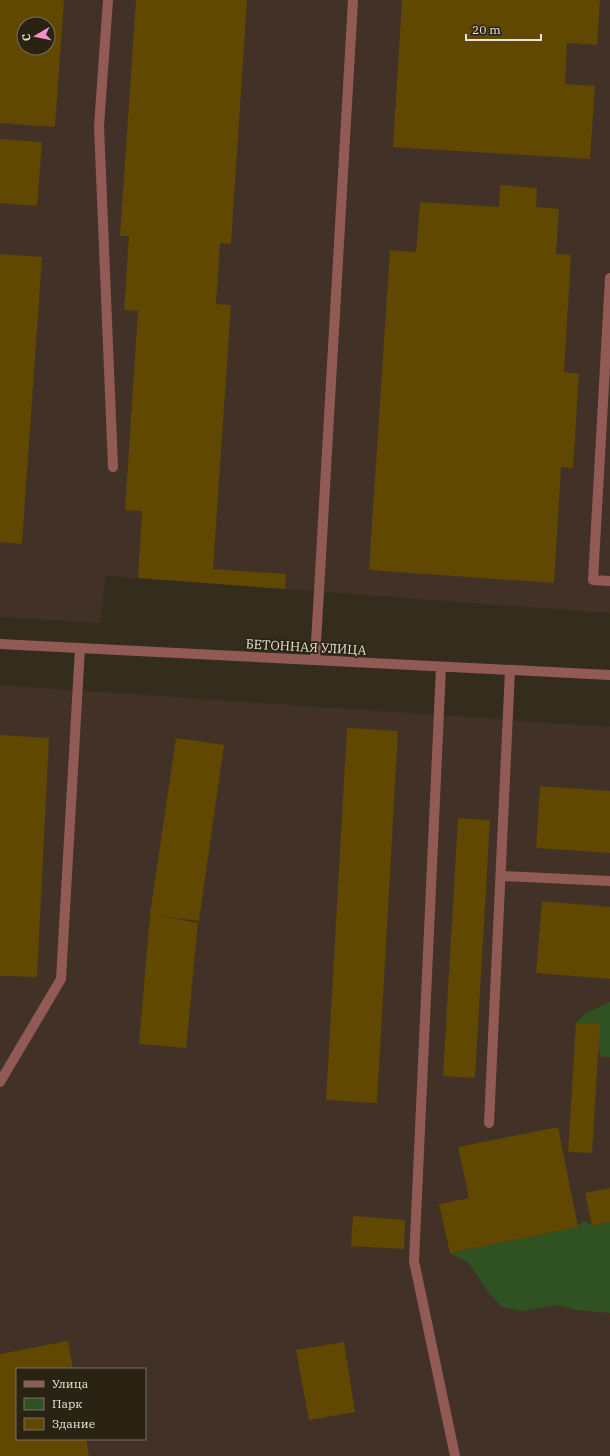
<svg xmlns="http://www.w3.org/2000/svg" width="610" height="1456" font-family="'IBM Plex Serif',serif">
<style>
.industrial{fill:#423127;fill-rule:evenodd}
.green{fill:#305223}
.building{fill:#604800;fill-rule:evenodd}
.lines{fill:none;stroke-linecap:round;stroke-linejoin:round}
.service{stroke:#925a55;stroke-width:10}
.minor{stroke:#925a55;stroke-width:10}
.labels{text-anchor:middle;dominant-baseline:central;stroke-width:3.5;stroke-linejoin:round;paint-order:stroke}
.street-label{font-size:13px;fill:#e9e5db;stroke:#2a2313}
</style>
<rect width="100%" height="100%" fill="#342d1d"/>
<g class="industrial">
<path d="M0,0H610V613L106,576L100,623L0,617ZM24,24H48V48H24Z"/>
<path d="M0,685L610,727V1456H0ZM17,1369H145V1439H17Z"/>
</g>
<g class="green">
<polygon points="610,1002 610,1057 602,1057 599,1051 599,1024 576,1023 586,1013"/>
<polygon points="586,1221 592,1226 610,1222 610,1313 576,1310 557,1305 521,1311 502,1307 489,1293 468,1262 450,1253 578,1227 581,1223"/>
</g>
<g class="building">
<path d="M0,0H64L55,127L0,123ZM24,24H48V48H24Z"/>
<polygon points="136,0 247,0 231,244 220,243 216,304 231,305 213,569 286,574 285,589 138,578 142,511 125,510 138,311 124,310 129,236 120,236"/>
<polygon points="402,0 600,0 597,45 567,43 565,84 595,86 590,159 393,147"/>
<polygon points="0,139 42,142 37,206 0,203"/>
<polygon points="500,185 537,188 536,207 559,209 556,254 571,255 564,372 579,374 573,468 561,467 554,583 369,570 390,250 416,252 420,202 499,207"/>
<polygon points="0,254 42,257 22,544 0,542"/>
<polygon points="347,728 398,731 377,1103 326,1100"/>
<polygon points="0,735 49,738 37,977 0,976"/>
<polygon points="176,738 224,745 199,921 161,916 198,923 186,1048 139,1044 150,914"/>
<polygon points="540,786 610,791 610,853 536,848"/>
<polygon points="458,818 490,820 475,1078 443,1076"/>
<polygon points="542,901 610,907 610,979 536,973"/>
<polygon points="576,1023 600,1024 592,1153 568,1152"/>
<polygon points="558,1127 578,1227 450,1253 439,1204 469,1198 458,1147"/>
<polygon points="610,1188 610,1222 592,1226 585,1193"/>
<polygon points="353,1216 405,1220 404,1249 351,1246"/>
<polygon points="68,1341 73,1369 17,1369 17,1439 86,1439 89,1456 0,1456 0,1354"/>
<polygon points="344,1342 355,1412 309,1420 296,1350"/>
</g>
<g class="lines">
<g class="service">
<polyline points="108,0 99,126 113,467"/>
<polyline points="610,278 593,580 610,581"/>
<polyline points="315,660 353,0"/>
<polyline points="441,667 414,1261 455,1456"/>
<polyline points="501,876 610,881"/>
<polyline points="0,1082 61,979 80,648"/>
<polyline points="489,1123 510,670"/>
</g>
<polyline class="minor" points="0,644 610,675"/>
</g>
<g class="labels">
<g class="street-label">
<text transform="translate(306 647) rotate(3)">БЕТОННАЯ УЛИЦА</text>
</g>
</g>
<rect x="16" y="1368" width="130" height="72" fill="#2a2313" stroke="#767163"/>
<rect x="24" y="1381" width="20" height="6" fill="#925a55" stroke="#767163"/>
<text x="52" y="1388" font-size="12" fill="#e9e5db">Улица</text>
<rect x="24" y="1398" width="20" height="12" fill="#305223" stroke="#767163"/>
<text x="52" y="1408" font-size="12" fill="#e9e5db">Парк</text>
<rect x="24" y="1418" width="20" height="12" fill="#604800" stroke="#767163"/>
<text x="52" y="1428" font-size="12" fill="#e9e5db">Здание</text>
<g transform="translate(36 36) rotate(261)"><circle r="19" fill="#2a2313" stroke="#767163"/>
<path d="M0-3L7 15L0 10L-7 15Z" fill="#f890cc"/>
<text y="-6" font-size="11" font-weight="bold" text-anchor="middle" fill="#e9e5db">С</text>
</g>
<path d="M466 34v6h75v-6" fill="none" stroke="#e9e5db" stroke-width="2"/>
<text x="472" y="34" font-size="12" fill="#e9e5db" stroke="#2a2313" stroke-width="3" paint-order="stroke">20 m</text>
</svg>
